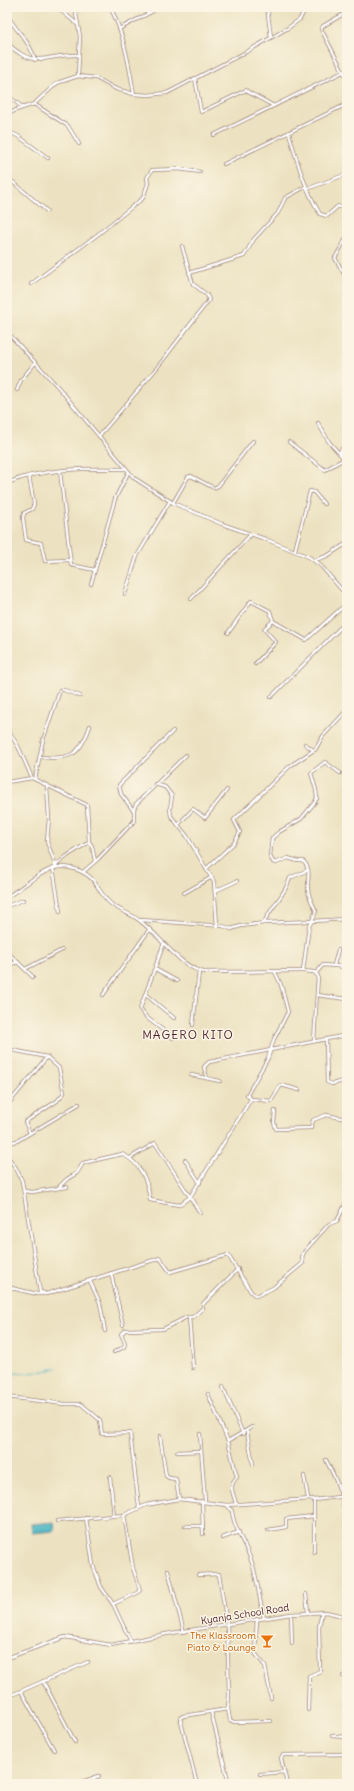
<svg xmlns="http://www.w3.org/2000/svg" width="354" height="1791" font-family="Delius,sans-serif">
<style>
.water{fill:#46b4c2;stroke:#486a76}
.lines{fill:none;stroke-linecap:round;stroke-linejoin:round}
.stream{stroke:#46b4c2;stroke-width:1}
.minor-casing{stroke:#9b8076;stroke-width:4}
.minor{stroke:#fff;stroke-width:2.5}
.labels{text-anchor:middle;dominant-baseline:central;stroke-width:3;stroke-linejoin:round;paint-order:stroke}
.street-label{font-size:10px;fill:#4a1f2b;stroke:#fcf5e5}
.food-label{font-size:10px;fill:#c56008;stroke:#fcf5e5;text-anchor:end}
.quarter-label{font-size:12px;letter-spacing:1px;fill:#4a1f2b;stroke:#fcf5e5}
</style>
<rect width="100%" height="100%" fill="#fcf5e5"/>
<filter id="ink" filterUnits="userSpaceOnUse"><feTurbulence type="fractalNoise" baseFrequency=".025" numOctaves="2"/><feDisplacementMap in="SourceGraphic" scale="8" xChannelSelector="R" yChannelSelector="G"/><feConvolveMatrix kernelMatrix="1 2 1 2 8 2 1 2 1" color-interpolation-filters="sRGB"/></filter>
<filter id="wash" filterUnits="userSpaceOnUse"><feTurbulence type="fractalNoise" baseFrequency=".012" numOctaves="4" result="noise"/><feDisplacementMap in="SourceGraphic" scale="16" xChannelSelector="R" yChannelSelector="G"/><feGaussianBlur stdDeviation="0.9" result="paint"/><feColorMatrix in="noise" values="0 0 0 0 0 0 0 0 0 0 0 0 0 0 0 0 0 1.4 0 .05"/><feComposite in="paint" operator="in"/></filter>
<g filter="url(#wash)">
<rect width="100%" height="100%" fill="#ece2c1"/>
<polygon class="water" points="54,1522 55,1531 32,1533 31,1524"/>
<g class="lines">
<path class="stream" d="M7,1373C24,1374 39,1373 56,1368"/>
</g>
</g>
<g filter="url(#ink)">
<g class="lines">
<g class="minor-casing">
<g id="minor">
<polyline points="57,7 77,24"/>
<path d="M110,7C124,33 129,65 134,94"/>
<polyline points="267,7 271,37"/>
<polyline points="304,12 316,7"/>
<polyline points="347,12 323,26 321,29 347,79"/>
<path d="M9,18C18,33 31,43 35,60"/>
<polyline points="119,29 153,11 151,7"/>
<path d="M7,43C36,71 44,54 77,55"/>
<polyline points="78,76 80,36 76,14 78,7"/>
<polyline points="195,78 201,112 246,90 248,92 274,106"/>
<polyline points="7,95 22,107"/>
<polyline points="34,104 68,126 79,144"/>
<polyline points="7,115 16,110 34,104 57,83 78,76 96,78 116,89 134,94 148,95 167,93 248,51 288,28 300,19 306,7"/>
<polyline points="7,131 18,136 48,158"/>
<path d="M289,133C297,162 305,189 320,214L327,216L338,206L347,210"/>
<polyline points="214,135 343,72"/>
<polyline points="224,164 347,104"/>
<polyline points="7,177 47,211"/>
<polyline points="307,189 347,174"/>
<polyline points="347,237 335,258 347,279"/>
<polyline points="7,238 8,239"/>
<polyline points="189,273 244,256 254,239 278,213 285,198 305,187"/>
<polyline points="31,284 97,235 143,198 148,183 147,178 152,170 179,169 200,172"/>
<polyline points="347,323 345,328 347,330"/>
<polyline points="7,332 58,387 134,478 173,503 222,524 265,539 309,557 321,566 347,596"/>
<polyline points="17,390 21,380 35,363"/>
<polyline points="318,423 329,442 347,462"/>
<polyline points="99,436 156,369 209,300 207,295 193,284 182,246"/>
<polyline points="289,442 325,470 344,459"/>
<polyline points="339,453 347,442"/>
<polyline points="60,471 71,565 95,570 115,499 128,473"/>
<polyline points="29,476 34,504 32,509 24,513 23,518 26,540 41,543 45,561 70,560"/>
<path d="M7,483C43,468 87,468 125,469"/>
<polyline points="173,503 188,477 191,476 214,488 218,486 253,441"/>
<polyline points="295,550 310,491 314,492 324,504"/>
<polyline points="315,560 327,556 347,543"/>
<polyline points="91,584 95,570"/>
<polyline points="125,594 137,556 170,501"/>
<polyline points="191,599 251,534"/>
<polyline points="228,633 251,601 270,611 273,621 306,640 347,603"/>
<polyline points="255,664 276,642 264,629 273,621"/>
<polyline points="271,697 347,621"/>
<polyline points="7,728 19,748 32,778 7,782"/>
<polyline points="305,744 313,750 315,750 323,736 347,710"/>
<path d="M40,757C70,760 80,756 90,726"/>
<polyline points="32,778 87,805 89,842 92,846 95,861"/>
<polyline points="35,779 43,740 60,690 64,690 80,696"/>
<polyline points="155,784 165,787 172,796 170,809 171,816 187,836 214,882 217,926"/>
<polyline points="47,786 49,818 47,842 56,866"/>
<polyline points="133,810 121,794 119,785 173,731"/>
<polyline points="178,825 193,809 205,818 227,790"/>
<polyline points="55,866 67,856 89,842"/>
<polyline points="53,868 60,912"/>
<polyline points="207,868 234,843 240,832 234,820 290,766 314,750"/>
<polyline points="83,872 98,859 134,821 134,809 136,804 186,755"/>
<polyline points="215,891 237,881"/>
<polyline points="184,893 212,877"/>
<path d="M7,897C19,890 41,871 54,868C61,866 68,867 75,869C99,877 95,890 111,904C120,911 132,914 140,921C160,935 180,968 204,972L303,971L309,926L312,921L347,919"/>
<polyline points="7,906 23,900"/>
<path d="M141,920L223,926L231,929L241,926L264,923C271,906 285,896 290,878L308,870"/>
<path d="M264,923L312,921L316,911C313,905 308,896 308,889C307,879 312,869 303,861H298L288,858L276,863L273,862L270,856L272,838L279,832L301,819L315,802L317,798L316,790L311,773L325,762L340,773"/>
<polyline points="164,943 140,1009 146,1017 173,1038"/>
<polyline points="7,952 33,977"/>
<polyline points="7,965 18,962"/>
<polyline points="334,965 338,950"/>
<polyline points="25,969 62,950"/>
<polyline points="155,969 177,981"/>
<polyline points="303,971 314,972 318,976 314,1041"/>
<polyline points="275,972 281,985 288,1012 274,1039 268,1058 247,1095 251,1099 271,1101 281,1085 299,1090"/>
<polyline points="316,973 323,965 347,967"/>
<polyline points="145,994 174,1018"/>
<polyline points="103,995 149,930"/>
<polyline points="317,995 347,999"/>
<polyline points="193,1025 199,971"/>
<polyline points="326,1039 327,1082 332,1084 347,1080"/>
<polyline points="7,1049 47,1057 9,1103"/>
<polyline points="7,1054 11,1050"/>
<polyline points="191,1075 220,1081"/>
<polyline points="207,1078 204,1067 209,1062 347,1035"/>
<polyline points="275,1111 274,1123 276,1129 311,1128 313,1120 326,1115 347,1119"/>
<polyline points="30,1133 25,1122 57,1101 64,1093 59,1068 47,1057"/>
<polyline points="7,1143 17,1141 79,1104"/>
<polyline points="7,1156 16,1168 22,1181 40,1292 44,1293"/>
<polyline points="130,1158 155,1143 190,1197 251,1099"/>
<polyline points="185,1160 200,1183"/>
<path d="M58,1188L67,1179L77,1173L83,1163L122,1154C141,1163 148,1181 150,1200L179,1205L190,1197L200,1213"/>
<polyline points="24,1191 32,1192 67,1187"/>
<polyline points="111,1273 123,1325"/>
<polyline points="90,1281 100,1303 105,1331"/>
<polyline points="7,1287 37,1294 46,1294 160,1258 170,1272 228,1255 251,1292 256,1296 273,1288 303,1263 302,1257 304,1252 329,1224 337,1221 347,1201"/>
<polyline points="189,1317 193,1368"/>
<polyline points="114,1352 124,1347 125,1343 121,1334 125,1330 163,1329 187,1317 193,1317 203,1308 203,1304 238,1269"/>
<polyline points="223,1387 243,1434"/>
<path d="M208,1394L228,1441L237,1477C228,1486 233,1492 236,1504"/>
<polyline points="7,1397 65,1404 81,1404 100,1420 102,1434 130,1433 139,1507"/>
<polyline points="247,1432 253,1464"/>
<polyline points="200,1434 205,1501"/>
<polyline points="160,1436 166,1476 169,1478 176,1479 179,1499"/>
<polyline points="228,1441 252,1427"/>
<polyline points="177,1452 200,1451"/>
<path d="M326,1460C348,1500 346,1519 347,1563"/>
<polyline points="304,1476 308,1498"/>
<polyline points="110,1477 114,1516"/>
<polyline points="314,1500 347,1496"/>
<polyline points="202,1501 203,1534"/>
<polyline points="227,1505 311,1499 314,1500 314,1552"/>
<polyline points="86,1518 93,1565 101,1587 113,1604 131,1642"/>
<path d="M57,1521L124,1515L146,1505L179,1499L227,1505L232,1511C233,1527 246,1545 251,1560C258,1579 259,1599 264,1618"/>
<polyline points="185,1526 203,1526"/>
<polyline points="268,1530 286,1527 286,1519 314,1516"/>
<polyline points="222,1538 239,1532"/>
<polyline points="168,1570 184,1632"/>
<polyline points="198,1575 219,1574 227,1624 229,1695 228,1709 230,1720 234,1722 271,1721"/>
<polyline points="306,1594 308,1612"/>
<polyline points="113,1604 137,1593 140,1590 133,1568 124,1515"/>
<polyline points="291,1614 292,1643"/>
<polyline points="257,1619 255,1653 265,1666 271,1698"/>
<polyline points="7,1658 65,1637 111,1645 166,1634 291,1614 326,1612 347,1617"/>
<polyline points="343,1676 347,1677"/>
<polyline points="43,1681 75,1742"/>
<polyline points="21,1691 54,1750"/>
<polyline points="7,1697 88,1662"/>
<polyline points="308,1710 309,1676 320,1671 319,1627 322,1612"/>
<polyline points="211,1712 229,1784"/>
<polyline points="332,1736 347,1737"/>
<polyline points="260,1774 284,1772"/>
<polyline points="76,1784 99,1776"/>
<polyline points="197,1784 180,1718 183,1716 228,1709"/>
<polyline points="287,1784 281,1758 283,1755 347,1754"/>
</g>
</g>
<use href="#minor" class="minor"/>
</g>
</g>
<defs>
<g id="bar-bare" transform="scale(1.08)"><path d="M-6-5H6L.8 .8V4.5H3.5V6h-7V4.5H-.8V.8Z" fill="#e8710a" stroke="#fcf5e5" stroke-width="2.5" paint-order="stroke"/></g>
</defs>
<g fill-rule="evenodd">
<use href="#bar-bare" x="267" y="1641"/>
</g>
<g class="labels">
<g class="street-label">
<text transform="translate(245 1614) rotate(-9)">Kyanja School Road</text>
</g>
<g class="food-label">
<text x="256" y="1635">The Klassroom<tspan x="256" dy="12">Piato &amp; Lounge</tspan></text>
</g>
<g class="quarter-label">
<text x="188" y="1034">MAGERO KITO</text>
</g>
</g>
<rect width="354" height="1791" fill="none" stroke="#fcf5e5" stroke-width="24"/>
</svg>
